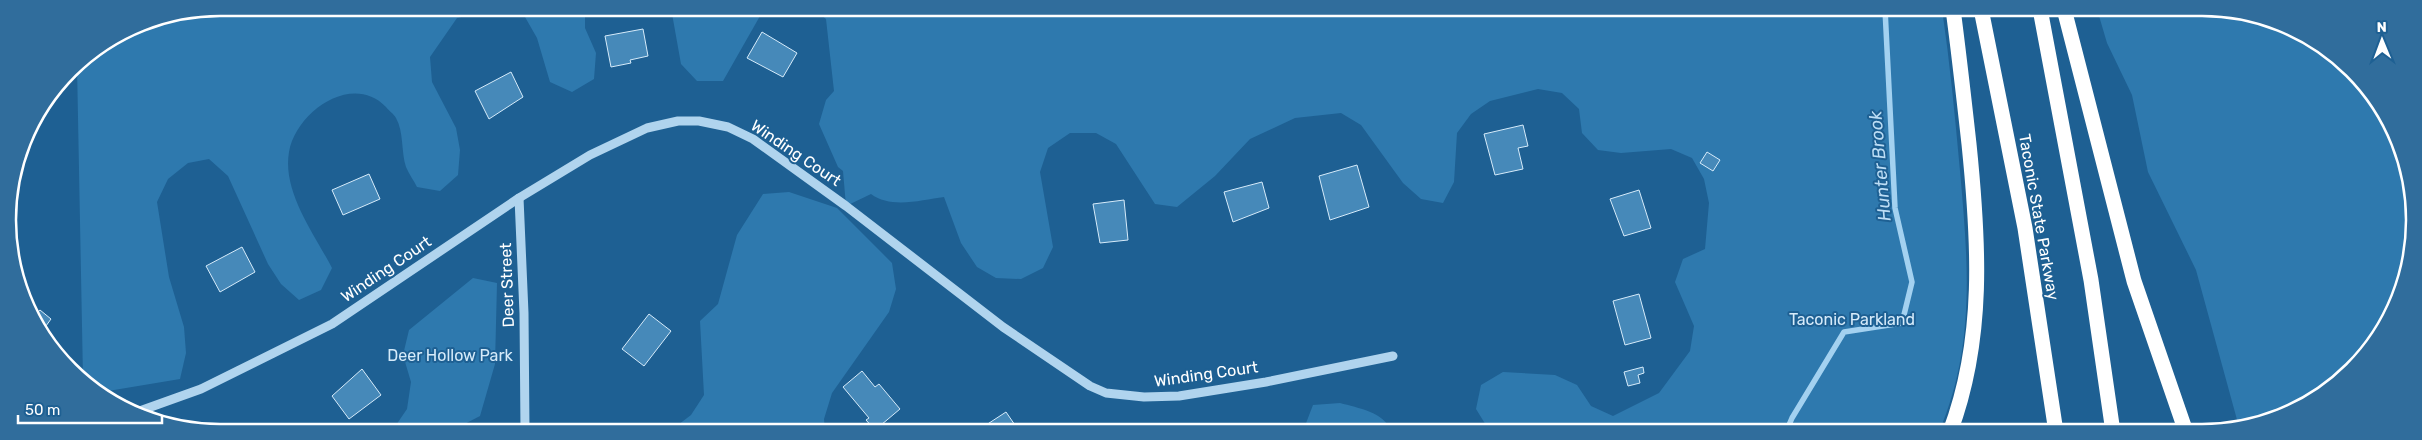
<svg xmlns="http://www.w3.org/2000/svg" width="2422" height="440" font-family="Rubik,sans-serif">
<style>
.green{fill:#2e79ae}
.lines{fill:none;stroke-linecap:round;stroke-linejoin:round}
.stream{stroke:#a3d1f0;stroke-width:5.5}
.building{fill:#4689b9;stroke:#d6ebfa}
.minor{stroke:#b0d4ee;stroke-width:9}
.highway{stroke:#fff;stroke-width:15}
.labels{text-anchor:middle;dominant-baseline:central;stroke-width:4;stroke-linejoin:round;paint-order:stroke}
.street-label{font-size:16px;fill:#fff;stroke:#1e6093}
.park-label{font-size:16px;fill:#d6ebfa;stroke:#1e6093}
.water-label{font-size:18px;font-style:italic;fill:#bcddf5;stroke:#1e6093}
.rim{fill:none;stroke:#fff;stroke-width:2.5}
</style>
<rect width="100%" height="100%" fill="#1e6093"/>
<g class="green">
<path d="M220,8H501L457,18L430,57L432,82L456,128L460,150L458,175L440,191L417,187C414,181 409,174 406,167C401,152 404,132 396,118C394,114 389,111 386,107C352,72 296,112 289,152C282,192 315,235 332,268L321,290L299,300L281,284L268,264L228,176L209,159L188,163L168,179L157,202L169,277L184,327L186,353L180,379L102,392L83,378L77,65L139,24Z"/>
<polygon points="503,8 585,8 585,28 596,53 594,79 572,92 550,82 537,38 525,17"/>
<polygon points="671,8 773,8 760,16 723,81 697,81 681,64"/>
<path d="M813,8L1942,9C1950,63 1955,117 1960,171C1968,262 1976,345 1939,432L1489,430L1476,409L1481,385L1503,372L1555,375L1577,385L1591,406L1613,416L1659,393L1690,351L1694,326L1675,282L1683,259L1705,249L1709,203L1704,179L1692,158L1671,149L1621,153L1598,150L1582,133L1579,109L1562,93L1538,89L1490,101L1471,114L1457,133L1454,182L1443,203L1421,199L1403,183L1361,125L1341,113L1295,118L1250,139L1215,176L1177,207L1155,204L1116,144L1096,133H1070L1048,148L1040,172L1053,247L1043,268L1021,279L996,278L977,267L961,243L944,197C921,200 891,209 871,194L846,206L843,171L838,167L819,124L826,100L834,91L826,19Z"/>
<polygon points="2097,9 2229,9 2308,36 2370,90 2407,165 2413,247 2393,314 2352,370 2284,416 2239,427 2196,270 2148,172 2132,95 2107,43"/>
<polygon points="789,192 837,208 892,263 896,289 889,312 832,393 824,419 825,431 670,431 691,415 704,395 700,321 718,304 737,235 763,194"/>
<polygon points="473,278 497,283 495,364 480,416 451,431 392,431 407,409 411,382 403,355 409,330"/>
<path d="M1340,403C1358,408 1384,412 1391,431H1303L1313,405Z"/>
</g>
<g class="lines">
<polyline class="stream" points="1786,432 1792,418 1844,332 1902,323 1912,282 1895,208 1885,9"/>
</g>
<g class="building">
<polygon points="643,29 648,56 630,60 631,63 611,67 605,36"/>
<polygon points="762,32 797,53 783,77 747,58"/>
<polygon points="511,72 523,97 489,119 475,91"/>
<polygon points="1523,125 1528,146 1518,148 1523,169 1495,175 1484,134"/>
<polygon points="1707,152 1720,160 1713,171 1700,163"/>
<polygon points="1357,165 1369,207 1330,220 1319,176"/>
<polygon points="369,174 380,199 343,215 332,190"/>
<polygon points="1262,182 1269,208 1233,222 1224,192"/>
<polygon points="1639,190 1651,228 1624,236 1610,199"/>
<polygon points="1124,200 1128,240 1100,243 1093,204"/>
<polygon points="242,247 255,272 220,292 206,266"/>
<polygon points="1639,294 1651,338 1625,345 1613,301"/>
<polygon points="40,310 51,319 43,330 34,315"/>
<polygon points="649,314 671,331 644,366 622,349"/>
<polygon points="1643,367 1644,373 1638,375 1640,383 1628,386 1624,372"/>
<polygon points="362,369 381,395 349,419 332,396"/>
<polygon points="862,371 875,387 879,384 900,409 875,430 866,420 869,418 843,387"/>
<polygon points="1006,412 1017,428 1019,426 1023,431 985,431 983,427"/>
</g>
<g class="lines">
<g class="minor">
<polyline points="519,198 524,313 525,431"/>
<polyline points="134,413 201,389 332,324 519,198 590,155 647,128 678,121 699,121 728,127 753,139 846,206 1003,327 1090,386 1106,393 1144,397 1179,396 1266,382 1393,356"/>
</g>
<g class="highway">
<polyline points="1981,9 2025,228 2056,432"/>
<polyline points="2040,9 2091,280 2113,432"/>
<polyline points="2064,9 2134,281 2186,432"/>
<path d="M1950,432C1985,339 1979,242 1969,144C1964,99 1959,54 1953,9"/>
</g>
</g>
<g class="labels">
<g class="street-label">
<text transform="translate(796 153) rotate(34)">Winding Court</text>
<text transform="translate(2039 217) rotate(80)">Taconic State Parkway</text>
<text transform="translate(386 269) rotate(-34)">Winding Court</text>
<text transform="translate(507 285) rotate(-92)">Deer Street</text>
<text transform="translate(1206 374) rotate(-8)">Winding Court</text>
</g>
<g class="park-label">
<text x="1852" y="319">Taconic Parkland</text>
<text x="450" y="355">Deer Hollow Park</text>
</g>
<g class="water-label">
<text transform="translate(1880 166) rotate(-95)">Hunter Brook</text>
</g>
</g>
<path d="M0 0H2422V440H0ZM220 16H2202A204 204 0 0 1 2406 220V220A204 204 0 0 1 2202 424H220A204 204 0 0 1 16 220V220A204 204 0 0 1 220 16Z" fill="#306d9c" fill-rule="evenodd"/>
<path class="rim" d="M220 16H2202A204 204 0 0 1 2406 220V220A204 204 0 0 1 2202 424H220A204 204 0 0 1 16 220V220A204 204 0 0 1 220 16Z"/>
<g transform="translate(2382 40) rotate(359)" stroke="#1e6093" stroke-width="4" paint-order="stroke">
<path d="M0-4L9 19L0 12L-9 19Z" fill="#ffffff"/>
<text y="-8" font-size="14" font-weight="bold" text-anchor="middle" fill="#ffffff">N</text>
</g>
<path d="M18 415v8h144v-8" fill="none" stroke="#ffffff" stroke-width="2.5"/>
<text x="25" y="415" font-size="15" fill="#ffffff" stroke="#1e6093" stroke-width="4" paint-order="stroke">50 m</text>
</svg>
